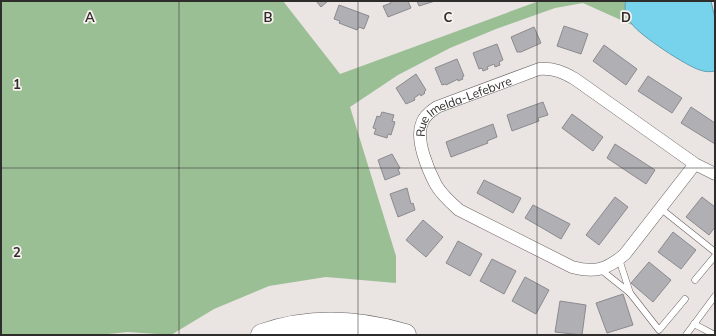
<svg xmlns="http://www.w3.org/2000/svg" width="716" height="336" font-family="Mulish,sans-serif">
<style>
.green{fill:#9bbf94}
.water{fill:#77d2ec;stroke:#61a0b2}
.building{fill:#b0afb4;stroke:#8b8a8f}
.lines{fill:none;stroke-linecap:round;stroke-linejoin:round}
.lane-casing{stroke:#676260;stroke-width:7}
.street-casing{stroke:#676260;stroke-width:13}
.highway-casing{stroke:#676260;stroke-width:23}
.lane{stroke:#fff;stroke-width:6}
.street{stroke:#fff;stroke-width:12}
.highway{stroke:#fff;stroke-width:22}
.grid{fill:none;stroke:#2f2d2c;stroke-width:1;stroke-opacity:0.55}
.labels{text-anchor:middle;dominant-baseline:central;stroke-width:3.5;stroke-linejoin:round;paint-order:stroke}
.street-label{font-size:12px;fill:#2f2d2c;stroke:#f8f2ef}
.grid-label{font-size:13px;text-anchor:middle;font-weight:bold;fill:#2f2d2c;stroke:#f8f2ef;stroke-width:3.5;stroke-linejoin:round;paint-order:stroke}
</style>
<rect width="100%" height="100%" fill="#eae4e2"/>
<polygon class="green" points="1,1 283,1 340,74 539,1 626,1 627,15 632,25 583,3 555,8 496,29 450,48 398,75 350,107 396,256 396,283 326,277 269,286 214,309 171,335 128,332 98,335 1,335"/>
<path class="water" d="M626,1H711L715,18V71C710,72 705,72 700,70C688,67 639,35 632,24C627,18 623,8 626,1Z"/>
<g class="building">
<polygon points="316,1 328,1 321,7"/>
<polygon points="390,1 408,1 411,8 388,17 383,6 391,3"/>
<polygon points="417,1 435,1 419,6"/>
<polygon points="339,5 369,16 364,29 359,27 357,30 339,23 340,21 334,19"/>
<polygon points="564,26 588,34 581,54 557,46"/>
<polygon points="534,27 541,43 521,52 517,52 511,37"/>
<polygon points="497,44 503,60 499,62 500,65 495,67 494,64 487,67 488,69 483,71 482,68 479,69 473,53"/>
<polygon points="604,45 637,69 626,85 593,61"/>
<polygon points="457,59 464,76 462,77 463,79 458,81 458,79 446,85 445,84 442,85 435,68"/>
<polygon points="416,74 426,90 424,92 425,93 421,96 420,94 414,98 415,100 406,104 396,88"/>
<polygon points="648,76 682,98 672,113 638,91"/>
<polygon points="543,102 548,115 538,118 539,121 512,131 507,115"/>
<polygon points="691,107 715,123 715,144 681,123"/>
<polygon points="382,112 394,115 392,121 395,122 391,135 388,134 387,138 374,134 376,129 373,128 377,116 380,117"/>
<polygon points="572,114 603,137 593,151 562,128"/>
<polygon points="493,124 497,137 487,141 488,143 451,157 446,142"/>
<polygon points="615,144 655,170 646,184 607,158"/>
<polygon points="392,154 400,168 398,169 400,174 385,180 378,160"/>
<polygon points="484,180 521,198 513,213 477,193"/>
<polygon points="407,188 411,204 413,203 415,210 398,217 390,194"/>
<polygon points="615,197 628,207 599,245 586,235"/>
<polygon points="702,197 715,207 715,227 709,235 686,217"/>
<polygon points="533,205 570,224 561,239 525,218"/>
<polygon points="423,220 443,237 426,257 406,240"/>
<polygon points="673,232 696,250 681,269 658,252"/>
<polygon points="458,241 482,254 470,276 446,263"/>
<polygon points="492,259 516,271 504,294 480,281"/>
<polygon points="649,262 671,280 653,302 631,283"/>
<polygon points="525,277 549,290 536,314 512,301"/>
<polygon points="623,294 633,325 607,333 596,303"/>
<polygon points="560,301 586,305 582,335 555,332"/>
</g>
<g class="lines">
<g class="lane-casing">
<g id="lane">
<polyline points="660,208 715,252"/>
<polyline points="600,269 630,293 619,259"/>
<polyline points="695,280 715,256"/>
<polyline points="630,293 659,330 685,299"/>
<polyline points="694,324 715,335"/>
<polyline points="686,335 715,296"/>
</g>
</g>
<g class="street-casing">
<g id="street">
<path id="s1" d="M695,164L625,254C607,270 594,273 572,267L459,210C451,203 442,195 436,185C428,170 415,139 422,123C424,116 431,111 437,107L539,69C554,68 563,72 575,79L695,164L715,174"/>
</g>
</g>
<g class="highway-casing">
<path id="highway" d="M262,335C308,319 358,321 405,335"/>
</g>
<use href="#lane" class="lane"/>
<use href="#street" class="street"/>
<use href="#highway" class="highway"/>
</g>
<path class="grid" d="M179,1V335M358,1V335M537,1V335M1,168H715"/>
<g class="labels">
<g class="street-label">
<text stroke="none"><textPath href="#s1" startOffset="441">Rue Imelda-Lefebvre</textPath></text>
</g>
</g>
<g class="grid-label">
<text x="90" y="22">A</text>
<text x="268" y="22">B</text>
<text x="448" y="22">C</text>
<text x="626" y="22">D</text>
<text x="17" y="89">1</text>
<text x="17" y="257">2</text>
</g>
<rect width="716" height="336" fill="none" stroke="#2f2d2c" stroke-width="4"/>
</svg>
